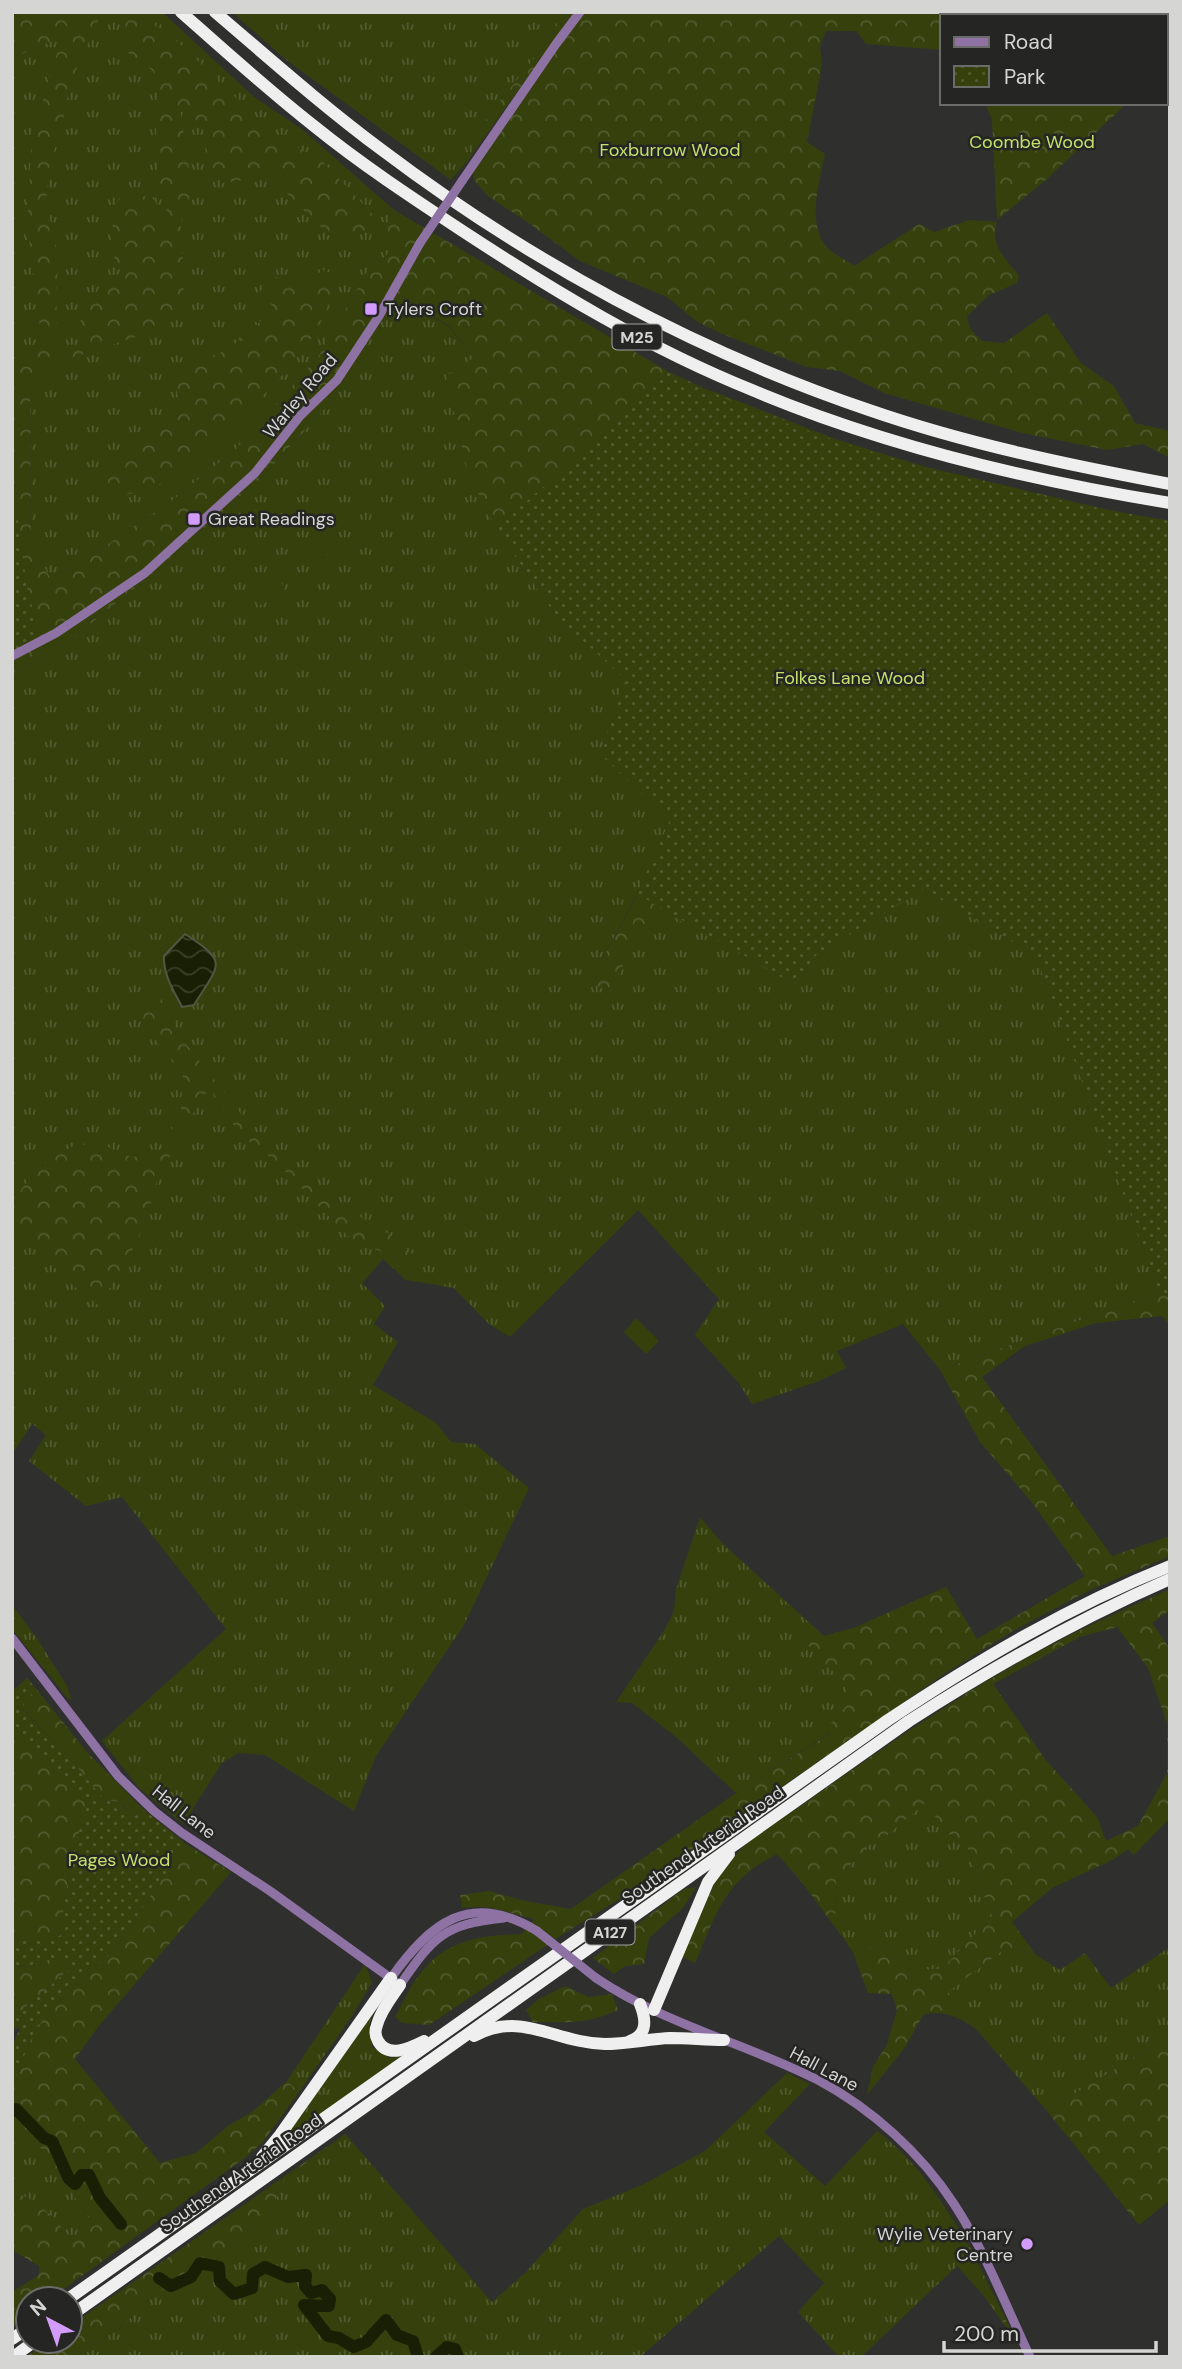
<svg xmlns="http://www.w3.org/2000/svg" width="1182" height="2369" font-family="'DM Sans',sans-serif">
<style>
.grass{fill:url(#grass-tufts)}
.forest{fill:url(#forest-crowns);fill-rule:evenodd}
.park{fill:url(#park-dots)}
.pitch{fill:#35400d}
.water{fill:url(#water-waves);stroke:#515642;stroke-width:2}
.lines{fill:none;stroke-linecap:round;stroke-linejoin:round}
.river{stroke:#191f04;stroke-width:12}
.minor{stroke:#8e72a4;stroke-width:9}
.highway{stroke:#efefef;stroke-width:12}
.minor-bridge{stroke:#8e72a4;stroke-width:9}
.poi-dot{fill:#d39cfc;stroke:#252623;stroke-width:2.5}
.labels{text-anchor:middle;dominant-baseline:central;stroke-width:5;stroke-linejoin:round;paint-order:stroke}
.shield{fill:#252623;stroke:#a0a19f;stroke-width:2}
.shield-label{font-size:16px;font-weight:bold;fill:#d5d6d4}
.park-label{font-size:18px;fill:#c3e06b;stroke:#252623}
.poi-label{font-size:18px;fill:#d5d6d4;stroke:#252623;text-anchor:start}
.street-label{font-size:18px;fill:#d5d6d4;stroke:#252623}
</style>
<defs>
<pattern id="grass-tufts" width="24" height="20" patternUnits="userSpaceOnUse" patternTransform="scale(1.75)"><rect width="24" height="20" fill="#35400d"/><path d="M3 7l-1-3M5 7V3M7 7l1-3M15 17l-1-3M17 17v-4M19 17l1-3" fill="none" stroke="#515b2f"/></pattern>
<pattern id="forest-crowns" width="20" height="18" patternUnits="userSpaceOnUse" patternTransform="scale(1.75)"><rect width="20" height="18" fill="#35400d"/><path d="M2 6a3 3 0 1 1 6 0M12 15a3 3 0 1 1 6 0" fill="none" stroke="#515b2f"/></pattern>
<pattern id="park-dots" width="8" height="8" patternUnits="userSpaceOnUse" patternTransform="scale(1.75)"><rect width="8" height="8" fill="#35400d"/><path d="M2 2h.1M6 6h.1" fill="none" stroke="#515b2f" stroke-width="1.8" stroke-linecap="round"/></pattern>
<pattern id="water-waves" width="16" height="10" patternUnits="userSpaceOnUse" patternTransform="scale(1.75)"><rect width="16" height="10" fill="#191f04"/><path d="M0 5q4-4 8 0t8 0" fill="none" stroke="#3a3f28"/></pattern>
</defs>
<rect width="100%" height="100%" fill="#2f302d"/>
<g class="grass">
<polygon points="62,12 162,12 254,97 303,130 394,210 388,225 388,253 383,262 375,258 318,357 239,447 173,500 119,536 85,562 50,578 31,540 30,395 34,359 12,359 12,58 63,36"/>
<polygon points="232,12 555,12 558,17 551,38 491,112 476,136 472,156 451,180 285,59"/>
<polygon points="393,291 449,327 473,358 496,528 556,616 626,680 600,754 671,820 637,894 590,982 608,991 657,907 797,986 815,956 923,889 1036,955 1159,1292 940,1370 903,1324 837,1351 846,1368 819,1381 752,1404 738,1382 695,1335 719,1299 638,1210 510,1337 489,1324 454,1288 406,1280 383,1259 362,1283 385,1306 374,1324 398,1342 373,1385 436,1423 451,1442 475,1444 529,1488 464,1625 376,1756 354,1811 265,1755 238,1753 222,1763 183,1824 139,1788 102,1741 226,1629 122,1497 86,1506 29,1461 46,1435 32,1424 12,1454 12,674 70,640 144,581 263,476 327,406"/>
<polygon points="700,1517 722,1543 824,1636 854,1628 946,1587 976,1639 736,1793 676,1737 632,1703 616,1702 664,1631 674,1611 676,1589"/>
<polygon points="12,1605 38,1640 67,1686 71,1698 69,1700 12,1629"/>
<polygon points="926,1802 948,1833 969,1850 984,1896 996,1912 942,1969 920,1970 886,1944 853,1952 835,1927 836,1881 869,1845"/>
<polygon points="1007,1947 1036,1955 1060,1970 1085,1953 1111,1988 1168,1948 1170,2035 1047,2111 976,2029 947,1992"/>
<polygon points="365,1964 372,1982 350,2019 299,2092 287,2081"/>
<polygon points="378,2003 369,2024 372,2047 390,2058 408,2054 277,2145"/>
<path d="M787,2073L810,2084L764,2132L825,2186L877,2131C919,2162 944,2205 971,2249L957,2266L861,2357H839L798,2312L824,2283L779,2236L640,2357L75,2356L122,2327L149,2298L222,2255L269,2214L285,2179L345,2134L492,2302L525,2273L583,2209L644,2184L705,2151Z"/>
<path d="M12,2094L30,2114L32,2136L95,2225L72,2241C57,2220 37,2198 12,2192Z"/>
</g>
<g class="forest">
<path d="M12,12H102L70,84L62,127L50,163L46,200L59,259L56,289L57,319L52,351L86,344L79,313L99,289L122,271L110,249L115,206L121,195L154,197L165,234L174,230C159,198 156,157 156,123C156,110 160,91 157,79C154,68 138,60 129,54L117,12H125L166,31L276,136L322,161L378,220L385,223L335,241L289,196L274,171L251,179L222,183L207,165L203,127L179,103L192,189L180,225L188,243L182,246L184,297L164,328L52,364L30,395L31,540L50,578L85,562L119,536L173,500L235,450L318,357L375,258L383,262L388,252V225L394,210L669,372L651,389L712,391L835,439L926,467L1126,514L1170,521V1326L1162,1316L1096,1323L1025,1346L982,1377L1112,1556L1170,1536V1556L1088,1591L1016,1629L944,1674L632,1891L562,1935L429,2025L402,2023L395,2017C403,2003 410,1986 420,1974C446,1939 482,1935 522,1934L534,1919C506,1913 494,1904 462,1908L460,1895L489,1891L526,1901L571,1909L736,1793L829,1734L831,1723L850,1702L844,1683L806,1643L813,1626L824,1636L854,1628L946,1587L977,1639L1085,1576L1030,1500L980,1442L940,1370L1159,1292L1036,955L924,889L815,956L797,986L657,908L608,991L590,982L634,901L670,820L600,754L625,680L556,616L496,528L468,473L446,376L473,358L449,326L394,291L327,406L263,476L144,581L70,640L12,674V359H35L41,334L27,224L32,136L62,37L12,58Z"/>
<polygon points="555,12 578,12 572,16 473,153 476,136 491,112 551,38 558,17"/>
<path d="M580,12H1170V91L1166,89V16H942V50L866,44L856,31H826L820,46L822,65L807,142L825,154C820,181 808,216 823,242C828,252 845,259 854,266L919,224L934,232L969,220L997,222C990,247 1005,257 1019,276L1017,283L989,295L967,316L970,329L982,341L1004,343L1047,313L1081,363L1114,386L1135,423L1170,431V458L1143,444L1107,450L1022,433L884,393L840,371L807,367L720,333L696,321L667,297L580,261L533,226L488,196L474,180L471,168Z"/>
<polygon points="985,103 1127,103 1047,179 997,220 992,120"/>
<polygon points="323,270 333,274 336,286 318,329 290,367 241,419 202,454 157,486 119,497 102,482 180,404 173,378 200,360 228,350 262,320 264,313 272,305 263,299 260,291 280,274 300,287"/>
<polygon points="152,996 160,996 179,1035 252,1128 291,1164 339,1204 389,1234 420,1260 421,1274 409,1277 384,1253 350,1238 275,1161 239,1134 212,1091 203,1095 156,1183 146,1221 125,1266 98,1305 69,1282 25,1237 12,1236 12,1202 38,1167 76,1144 100,1143 124,1155 156,1160 181,1110 183,1072 141,1023"/>
<path d="M1170,1589V1610L1152,1623L1170,1649V1818L1134,1855L1128,1849L1114,1859L1052,1888L1012,1922L1036,1955L1007,1947L948,1992L976,2029C960,2018 942,2009 923,2015L906,2046L867,2095L873,2067L887,2044L897,2010L892,1994L868,1993L853,1952L886,1944L920,1970L942,1969L996,1912L984,1896L969,1850L948,1833L925,1803L885,1837L869,1845L836,1881L835,1927L800,1880L777,1854C724,1881 717,1912 695,1963L680,1956C700,1913 715,1870 752,1839C837,1782 923,1717 1011,1667C1062,1637 1116,1613 1170,1589ZM1117,1627L1148,1668L1167,1724V1773L1138,1826L1106,1841L1097,1817L1045,1759L993,1684L1080,1637Z"/>
<polygon points="32,1694 42,1696 85,1750 144,1810 134,1817 121,1802 105,1801 68,1756 23,1709 24,1697"/>
<polygon points="12,1725 88,1802 70,1865 60,1937 17,1941 12,1937"/>
<path d="M186,1844L231,1872L98,2027L75,2059L160,2163L196,2153L229,2125L252,2112L287,2081L299,2092L262,2143L246,2157L50,2299H28V2315L12,2326V2292L39,2275V2266L12,2250V2192C37,2198 57,2220 72,2240L95,2225L32,2136L30,2114L12,2094V2084L35,2029L60,2001L112,1952Z"/>
<polygon points="696,1887 683,1908 649,1938 644,1964 625,1966 614,1974 593,1958 684,1889"/>
<path d="M60,1954L71,1968L22,2010L12,2011V1966C29,1968 45,1962 60,1954Z"/>
<path d="M565,1986L588,1997L612,1994L618,2010C585,2025 568,2022 533,2022L526,2010L539,1999Z"/>
<polygon points="1170,2035 1170,2200 1139,2225 1047,2111"/>
<polygon points="345,2134 285,2179 269,2214 222,2255 149,2298 123,2326 73,2357 26,2357 49,2341 70,2341 70,2326"/>
<polygon points="971,2249 1018,2344 984,2296 957,2266"/>
</g>
<g class="park">
<path d="M669,372C698,385 727,400 757,412C890,464 1030,497 1170,521V1295L1159,1292L1036,955L923,889L815,956L797,986L637,894L670,820L600,754L626,680L556,616L496,528L573,461Z"/>
<polygon points="12,478 27,587 41,641 12,655"/>
<path d="M27,1678L42,1696L32,1694L25,1697L23,1710L68,1756L105,1801L120,1802L134,1817L144,1810L186,1844L112,1952L60,2001L35,2029L12,2086V2047L20,2028L12,2029V2011L22,2010L71,1968L60,1955C45,1962 29,1968 12,1966V1937L17,1941L60,1936L70,1865L87,1802L12,1725V1688L15,1689Z"/>
</g>
<g class="pitch">
<polygon points="335,532 343,547 316,560 308,545"/>
<polygon points="278,575 286,593 258,606 250,588"/>
<polygon points="636,1318 659,1341 646,1354 624,1332"/>
</g>
<path class="water" d="M185,934C230,963 219,964 194,1005L182,1007C174,991 163,975 164,956Z"/>
<g class="lines">
<g class="river">
<polyline points="12,2111 16,2109 44,2138 52,2141 69,2179 75,2184 82,2175 89,2175 100,2198 121,2224"/>
<polyline points="159,2278 171,2286 191,2277 200,2263 219,2267 220,2281 234,2294 252,2288 253,2274 265,2267 288,2277 306,2275 305,2286 311,2293 322,2290 330,2299 329,2306 304,2305 328,2336 339,2338 354,2347 366,2342 386,2320 397,2335 413,2341 418,2357"/>
<polyline points="436,2357 447,2347 455,2349 458,2357"/>
</g>
<g class="minor">
<polyline points="462,181 556,44 580,12"/>
<polyline points="12,656 56,633 145,573 255,473 300,416 337,380 379,316 420,243"/>
<path d="M12,1638L118,1776L154,1811L182,1833L270,1891L400,1985C433,1937 444,1924 504,1918"/>
<path d="M391,1978C430,1923 470,1890 537,1931"/>
<path d="M596,1978C664,2024 745,2043 818,2080C872,2109 921,2153 954,2204C985,2251 1006,2306 1030,2357"/>
</g>
<g class="highway">
<path d="M181,12C225,51 268,90 314,126C361,164 411,197 461,230C554,291 648,348 752,390C885,446 1027,480 1170,503"/>
<path d="M215,12C270,59 324,107 382,150C529,261 695,351 869,410C967,444 1069,465 1170,484"/>
<path d="M400,1985C392,1997 381,2010 377,2025C375,2030 375,2036 378,2041C388,2059 410,2048 424,2041"/>
<polyline points="654,2010 708,1882 729,1854"/>
<path d="M474,2036C522,2010 555,2043 605,2044C627,2044 648,2039 670,2038C688,2038 706,2040 724,2040"/>
<path d="M630,2041C648,2035 646,2019 640,2004"/>
<polyline points="262,2157 280,2135 391,1978"/>
<path d="M68,2299L888,1720C978,1660 1070,1606 1170,1566"/>
<path d="M70,2316L909,1721C993,1667 1078,1619 1170,1579"/>
<polyline points="12,2339 28,2328"/>
<polyline points="13,2357 35,2341"/>
</g>
<g class="minor-bridge">
<polyline points="420,243 462,181"/>
<polyline points="537,1931 596,1978"/>
</g>
</g>
<g class="poi-dot">
<rect x="364" y="302" width="14" height="14" rx="3.5"/>
<rect x="187" y="512" width="14" height="14" rx="3.5"/>
<circle cx="1027" cy="2244" r="7"/>
</g>
<g class="labels">
<g class="shield">
<rect x="612.5" y="324.5" width="49" height="25" rx="5"/>
<rect x="585.5" y="1919.5" width="49" height="25" rx="5"/>
</g>
<g class="shield-label">
<text x="637" y="337">M25</text>
<text x="610" y="1932">A127</text>
</g>
<g class="park-label">
<text x="1032" y="142">Coombe Wood</text>
<text x="670" y="150">Foxburrow Wood</text>
<text x="850" y="678">Folkes Lane Wood</text>
<text x="119" y="1860">Pages Wood</text>
</g>
<g class="poi-label">
<text x="385" y="309">Tylers Croft</text>
<text x="208" y="519">Great Readings</text>
<text x="1013" y="2234" text-anchor="end">Wylie Veterinary<tspan x="1013" dy="21">Centre</tspan></text>
</g>
<g class="street-label">
<text transform="translate(300 396) rotate(-50)">Warley Road</text>
<text transform="translate(184 1812) rotate(38)">Hall Lane</text>
<text transform="translate(703 1845) rotate(-35)">Southend Arterial Road</text>
<text transform="translate(824 2069) rotate(28)">Hall Lane</text>
<text transform="translate(241 2173) rotate(-35)">Southend Arterial Road</text>
</g>
</g>
<rect width="1182" height="2369" fill="none" stroke="#d5d6d4" stroke-width="28"/>
<rect x="940" y="14" width="228" height="91" fill="#252623" stroke="#6b6c6a" stroke-width="2"/>
<rect x="954" y="37" width="35" height="10" fill="#8e72a4" stroke="#6b6c6a" stroke-width="2"/>
<text x="1004" y="49" font-size="21" fill="#d5d6d4">Road</text>
<rect x="954" y="66" width="35" height="21" fill="url(#park-dots)" stroke="#6b6c6a" stroke-width="2"/>
<text x="1004" y="84" font-size="21" fill="#d5d6d4">Park</text>
<g transform="translate(49 2320) rotate(319)"><circle r="33" fill="#252623" stroke="#6b6c6a" stroke-width="2"/>
<path d="M0-5L12 26L0 18L-12 26Z" fill="#d39cfc"/>
<text y="-10" font-size="19" font-weight="bold" text-anchor="middle" fill="#d5d6d4">N</text>
</g>
<path d="M944 2341v10h212v-10" fill="none" stroke="#d5d6d4" stroke-width="3.5"/>
<text x="954" y="2341" font-size="21" fill="#d5d6d4" stroke="#252623" stroke-width="5" paint-order="stroke">200 m</text>
</svg>
